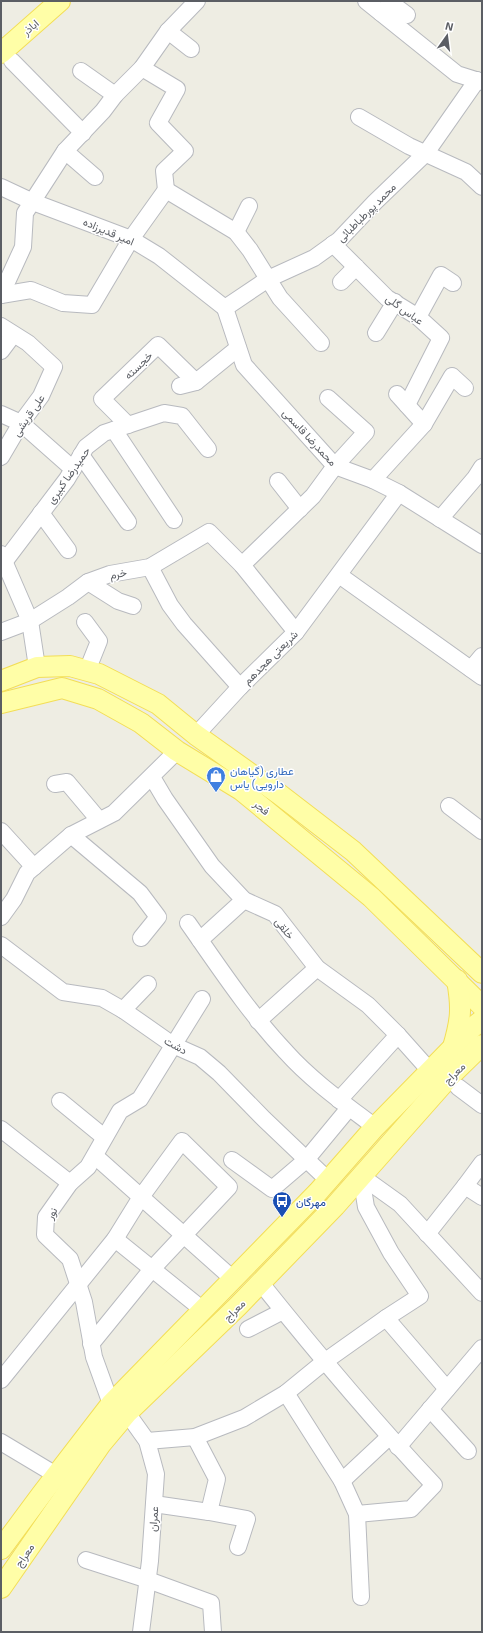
<svg xmlns="http://www.w3.org/2000/svg" width="483" height="1633" font-family="'Exo 2',Vazirmatn,sans-serif">
<style>
.lines{fill:none;stroke-linecap:round;stroke-linejoin:round}
.minor-casing{stroke:#b8babf;stroke-width:18}
.major-casing{stroke:#f3de57;stroke-width:22}
.minor{stroke:#fff;stroke-width:16}
.major{stroke:#fffea7;stroke-width:20}
.labels{text-anchor:middle;dominant-baseline:central;stroke-width:3;stroke-linejoin:round;paint-order:stroke}
.street-label{font-size:11px;fill:#5b5e64;stroke:#fff}
.shop-label{font-size:11px;fill:#366cbe;stroke:#fff;text-anchor:start}
.transit-label{font-size:11px;fill:#164399;stroke:#fff;text-anchor:start}
</style>
<rect width="100%" height="100%" fill="#eeede3"/>
<g class="lines">
<g class="minor-casing">
<g id="minor">
<polyline points="366,1 457,74 482,82"/>
<polyline points="381,13 391,3 407,15"/>
<polyline points="168,31 191,49"/>
<polyline points="12,61 83,133"/>
<polyline points="142,68 177,89 158,123 185,151 164,171 166,190"/>
<polyline points="81,71 115,95"/>
<polyline points="359,117 409,146 466,172 482,187"/>
<polyline points="65,151 95,177"/>
<polyline points="1,187 33,202 131,239 159,256 225,308"/>
<polyline points="236,232 249,206"/>
<polyline points="333,244 387,298 418,317 441,338 407,405"/>
<polyline points="341,282 356,267"/>
<polyline points="1,295 31,290 63,303 92,305 131,239 166,190 236,232 250,250 280,298 321,343"/>
<polyline points="1,295 23,247 25,213 65,151 103,111 115,95 142,68 168,31 197,1"/>
<polyline points="225,308 244,365 335,466 373,480 399,493 482,545"/>
<polyline points="225,308 268,279 314,258 339,240 375,202 426,153 477,80"/>
<polyline points="418,317 441,275 453,283"/>
<polyline points="1,326 28,343 54,367 41,396 21,423 1,457"/>
<polyline points="376,333 395,302"/>
<polyline points="1,351 13,335"/>
<polyline points="180,386 196,382"/>
<polyline points="397,394 424,424"/>
<polyline points="1,414 21,423 73,469"/>
<polyline points="128,425 102,399 158,345 196,382 238,348"/>
<polyline points="114,430 174,520"/>
<polyline points="81,455 128,522"/>
<polyline points="373,480 424,424 452,376 465,388"/>
<polyline points="278,481 300,509"/>
<polyline points="41,513 68,550"/>
<polyline points="440,519 475,478 482,467"/>
<polyline points="1,554 30,621 37,667"/>
<polyline points="5,561 67,479 86,447 104,433 164,413 182,416 208,449"/>
<polyline points="242,565 313,496 335,466 366,432 328,398"/>
<polyline points="150,567 170,605 184,624 240,687"/>
<polyline points="339,575 482,677"/>
<polyline points="88,582 118,601 133,606"/>
<polyline points="85,622 99,641 87,671"/>
<polyline points="1,632 30,621 68,597 88,582 110,574 150,567 209,532 242,565 296,632"/>
<polyline points="471,669 482,656"/>
<polyline points="196,735 240,687 296,632 399,493"/>
<polyline points="152,777 165,799 212,866 244,900 275,914 317,968 368,1005 398,1035 431,1072"/>
<polyline points="55,784 67,782 99,820"/>
<polyline points="449,806 482,831"/>
<polyline points="1,831 34,867"/>
<polyline points="71,835 140,893 158,917 141,938"/>
<polyline points="1,917 14,899 27,873 71,835 114,813 177,751"/>
<path d="M188,923C219,967 249,1013 286,1052C312,1081 345,1104 375,1127"/>
<polyline points="200,940 244,900"/>
<polyline points="1,945 63,992 102,998 123,1010 173,1045 200,1057 219,1073 264,1119 328,1180"/>
<polyline points="123,1010 148,984"/>
<polyline points="258,1021 317,968"/>
<polyline points="458,1087 482,1105"/>
<polyline points="339,1100 398,1035"/>
<polyline points="60,1101 104,1137"/>
<polyline points="1,1129 70,1183"/>
<polyline points="95,1156 233,1279"/>
<polyline points="232,1160 272,1189 306,1160 349,1108"/>
<polyline points="361,1176 400,1204 482,1293"/>
<polyline points="465,1186 482,1163"/>
<polyline points="427,1234 465,1186 482,1197"/>
<polyline points="115,1239 203,1310"/>
<path d="M260,1282C316,1352 373,1420 434,1485L411,1509L357,1514"/>
<polyline points="386,1318 447,1389"/>
<polyline points="248,1329 283,1311"/>
<polyline points="1,1380 115,1239 141,1197 182,1141 229,1187 152,1269 91,1344"/>
<polyline points="286,1393 342,1481 357,1514 361,1597"/>
<polyline points="111,1404 94,1357 84,1302 70,1259 45,1235 46,1217 70,1183 88,1167 120,1111 140,1099 202,999"/>
<polyline points="430,1409 468,1451"/>
<polyline points="127,1413 147,1441 156,1474 150,1561 141,1632"/>
<polyline points="195,1437 217,1479 209,1512"/>
<polyline points="147,1441 195,1437 244,1418 286,1393 324,1362 386,1318 420,1296 391,1253 366,1207 361,1176"/>
<polyline points="1,1442 56,1475"/>
<polyline points="398,1447 482,1348"/>
<polyline points="342,1481 389,1437"/>
<polyline points="154,1504 209,1512 247,1519 238,1547"/>
<polyline points="86,1560 148,1580 211,1603 213,1632"/>
</g>
</g>
<g class="major-casing">
<g id="major">
<polyline points="1,53 60,1"/>
<polyline points="1,681 37,667 70,666 99,674 158,704 196,735 279,794 353,851 482,973"/>
<polyline points="1,703 62,688 98,699 141,723 177,751 241,790 371,897 482,1006"/>
<path d="M453,1047C461,1020 462,1008 457,980"/>
<polyline points="1,1549 41,1495 111,1404 318,1192 375,1127 472,1028 482,1020"/>
<polyline points="1,1588 101,1444 127,1413 238,1306 335,1206 450,1076 482,1045"/>
</g>
</g>
<use href="#minor" class="minor"/>
<use href="#major" class="major"/>
</g>
<defs>
<g id="shop-pin" transform="scale(1)"><path d="M0 17L-7.5 6A9.5 9.5 0 1 1 7.5 6Z" fill="#3f7fe0" stroke="#fff"/><path d="M-5-2.5h2.3a2.7 3.5 0 0 1 5.4 0H5L5.5 6h-11ZM-1.5-2.5h3a1.5 2.3 0 0 0-3 0Z" fill="#fff"/></g>
<g id="bus-pin" transform="scale(1)"><path d="M0 17L-7.5 6A9.5 9.5 0 1 1 7.5 6Z" fill="#1a4fb4" stroke="#fff"/><path d="M-5-6H5V4H4V6H2V4H-2V6H-4V4H-5ZM-3.5-4V0h7V-4ZM-3.5 1.2v1.5H-2V1.2ZM2 1.2v1.5H3.5V1.2Z" fill="#fff"/></g>
</defs>
<g fill-rule="evenodd">
<use href="#shop-pin" x="216" y="776"/>
<use href="#bus-pin" x="282" y="1201"/>
</g>
<g class="labels">
<g class="street-label">
<text transform="translate(30 27) rotate(-41)">اباذر</text>
<text transform="translate(366 212) rotate(-45)">محمد پورطباطبائی</text>
<text transform="translate(109 231) rotate(23)">امیر قدیرزاده</text>
<text transform="translate(405 309) rotate(36)">عباس گلی</text>
<text transform="translate(138 365) rotate(-44)">خجسته</text>
<text transform="translate(28 415) rotate(-56)">علی قریشی</text>
<text transform="translate(310 437) rotate(47)">محمدرضا قاسمی</text>
<text transform="translate(68 475) rotate(-55)">حمیدرضا کبیری</text>
<text transform="translate(118 573) rotate(-12)">خرم</text>
<text transform="translate(270 657) rotate(-45)">شریعتی هجدهم</text>
<text transform="translate(262 807) rotate(40)">فجر</text>
<text transform="translate(285 928) rotate(52)">خلقی</text>
<text transform="translate(176 1045) rotate(29)">دشت</text>
<text transform="translate(454 1073) rotate(-45)">معراج</text>
<text transform="translate(51 1213) rotate(-62)">نور</text>
<text transform="translate(234 1310) rotate(-45)">معراج</text>
<text transform="translate(153 1519) rotate(-86)">عمران</text>
<text transform="translate(24 1555) rotate(-56)">معراج</text>
</g>
<g class="shop-label">
<text x="230" y="770">عطاری (گیاهان<tspan x="230" dy="13">دارویی) یاس</tspan></text>
</g>
<g class="transit-label">
<text x="296" y="1201">مهرگان</text>
</g>
</g>
<rect width="483" height="1633" fill="none" stroke="#5b5e64" stroke-width="4"/>
<g transform="translate(447 36) rotate(14)" stroke="#ffffff" stroke-width="3" paint-order="stroke">
<path d="M0-3L7 15L0 10L-7 15Z" fill="#5b5e64"/>
<text y="-6" font-size="11" font-weight="bold" text-anchor="middle" fill="#5b5e64">N</text>
</g>
</svg>
